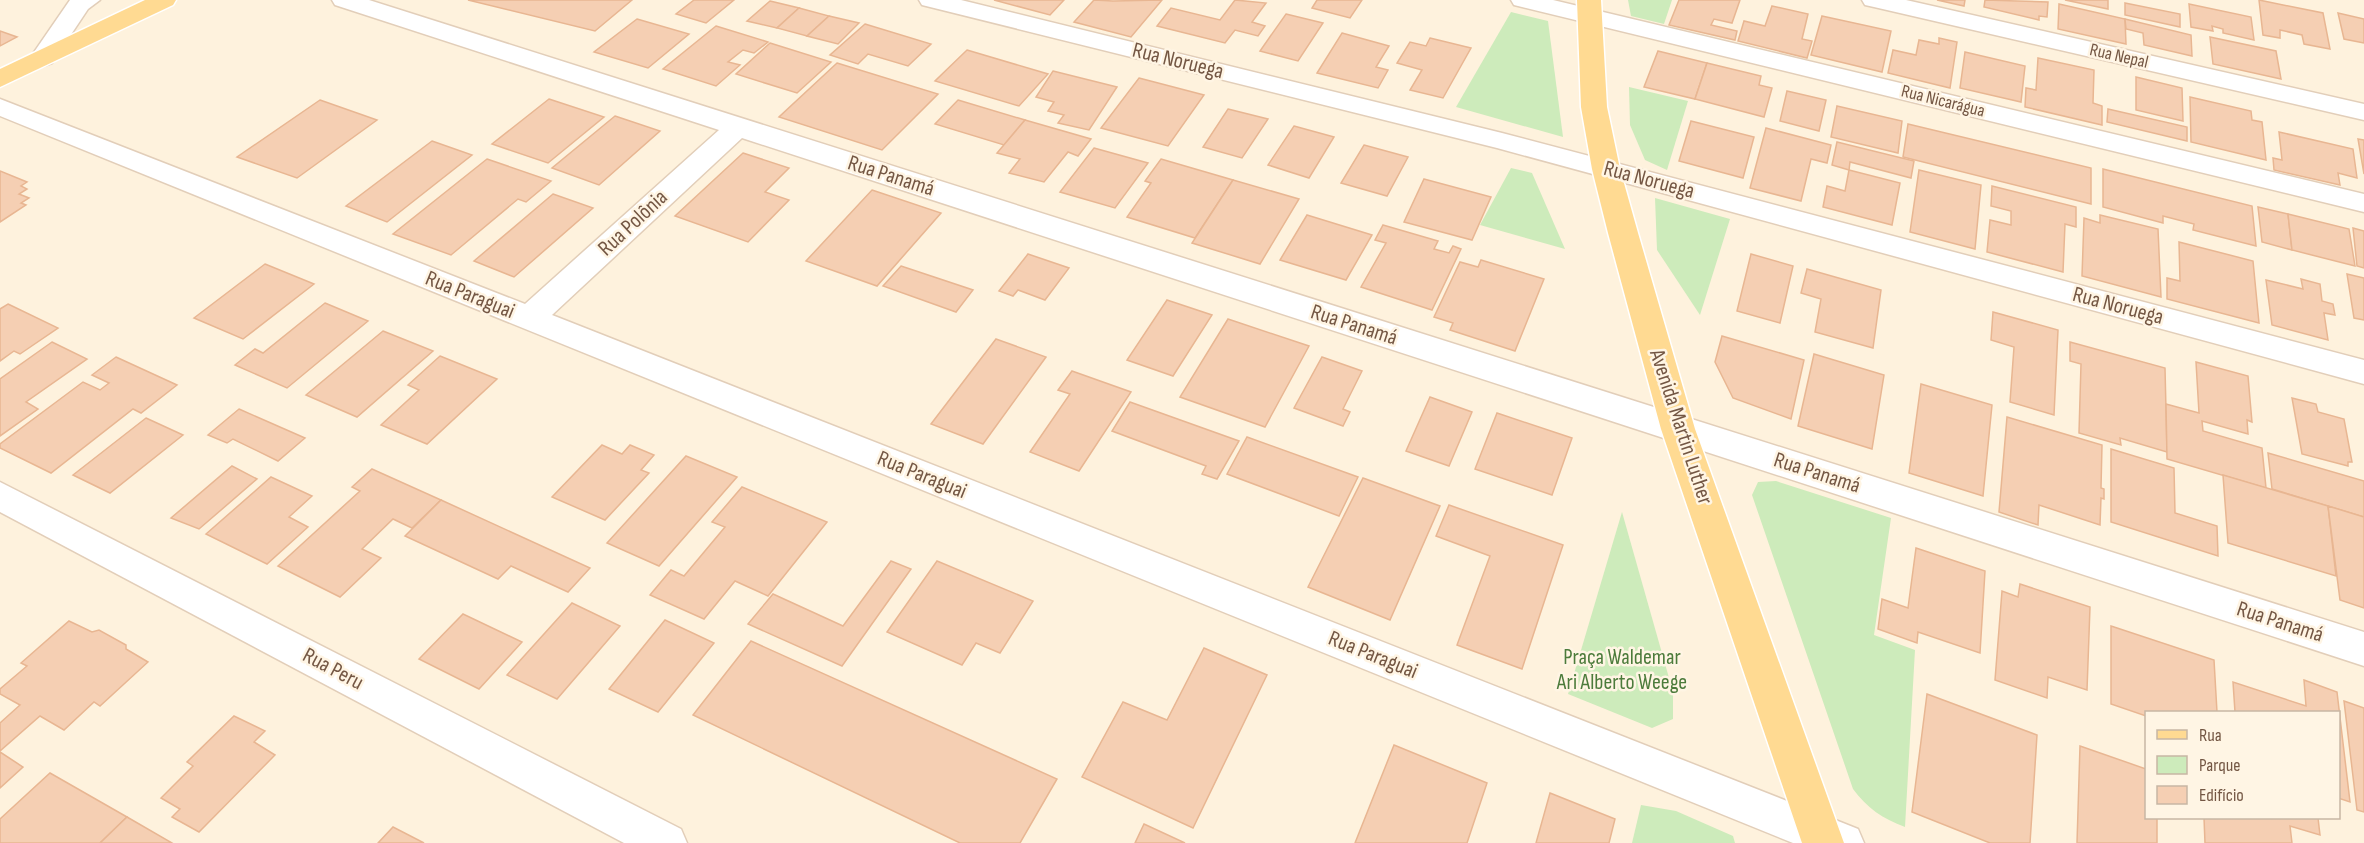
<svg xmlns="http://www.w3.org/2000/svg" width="2364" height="843" font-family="'Sofia Sans Condensed',sans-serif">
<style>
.green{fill:#cdebbb}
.building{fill:#f5cfb3;stroke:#e8b692;stroke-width:1.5}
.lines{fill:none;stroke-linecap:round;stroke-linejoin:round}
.minor-casing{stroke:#e2ceb9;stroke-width:3}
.major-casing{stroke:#fff;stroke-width:3}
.minor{fill:#fff;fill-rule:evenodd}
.major{fill:#ffda92;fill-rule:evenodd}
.labels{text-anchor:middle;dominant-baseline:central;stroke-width:5;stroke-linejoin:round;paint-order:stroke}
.far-street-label{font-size:18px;fill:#745744;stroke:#fff5e4}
.street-label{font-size:22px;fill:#745744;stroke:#fff5e4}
.park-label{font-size:22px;fill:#4c7b3b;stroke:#fff5e4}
</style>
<rect width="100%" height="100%" fill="#fef2dd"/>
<g class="green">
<polygon points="1628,0 1672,0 1664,24 1631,16"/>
<polygon points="1511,12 1548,21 1563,137 1456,107"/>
<polygon points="1629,87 1688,101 1667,170 1645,160 1630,125"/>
<polygon points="1511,168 1532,173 1565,249 1480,225"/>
<polygon points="1655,198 1730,219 1700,315 1657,250"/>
<path d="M1776,481L1891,518L1874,635L1915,650L1905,827C1883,819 1867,808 1853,789L1752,495L1758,482Z"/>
<polygon points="1622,512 1673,692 1673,719 1652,728 1568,694"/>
<polygon points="1641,805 1676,811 1733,836 1735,843 1632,843"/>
</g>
<g class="building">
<polygon points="468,0 632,0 595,31"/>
<polygon points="694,0 734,0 706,23 676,14"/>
<polygon points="994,0 1064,0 1050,15"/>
<polygon points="1094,0 1113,1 1162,0 1131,37 1074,22"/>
<polygon points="1235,0 1266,3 1252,22 1265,26 1258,36 1235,30 1225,43 1157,26 1171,8 1220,20"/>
<polygon points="1317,0 1362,0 1350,18 1312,8"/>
<polygon points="1679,0 1740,0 1732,23 1714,19 1711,25 1737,31 1735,40 1669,25"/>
<polygon points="1937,0 1965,0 1964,6"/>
<polygon points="1985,0 2048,2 2047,17 2039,16 2039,20 1984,7"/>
<polygon points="2065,0 2108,0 2108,9"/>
<polygon points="2259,0 2323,13 2330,49 2304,44 2302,35 2280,30 2280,38 2263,35"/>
<polygon points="770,1 799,8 777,28 747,21"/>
<polygon points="2125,3 2180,14 2180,27 2125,15"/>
<polygon points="2059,4 2125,19 2126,44 2058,29"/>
<polygon points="2189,4 2251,17 2254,40 2223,33 2223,29 2212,26 2213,31 2191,27"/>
<polygon points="1772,6 1808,14 1802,39 1812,41 1807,58 1738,41 1744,21 1765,26"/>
<polygon points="799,8 829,16 807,36 777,28"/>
<polygon points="2338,13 2364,19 2364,43 2344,39"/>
<polygon points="1286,14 1323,23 1298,61 1260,51"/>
<polygon points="829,16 859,23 838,44 807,36"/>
<polygon points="1822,16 1891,31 1882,72 1811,55"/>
<polygon points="637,19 689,34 648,68 594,52"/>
<polygon points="2125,19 2191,35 2192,56 2144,45 2143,33 2126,29"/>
<polygon points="865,24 931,44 908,66 868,54 858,64 830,55"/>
<polygon points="716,26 768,42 754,53 743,50 728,62 740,65 716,86 663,69"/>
<polygon points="0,31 17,37 0,46"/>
<polygon points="1342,33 1389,46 1376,67 1388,70 1378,88 1317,73"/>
<polygon points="2210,37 2276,51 2281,79 2213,64"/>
<polygon points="1430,38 1471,48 1443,98 1410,90 1422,70 1397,63 1410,42 1426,46"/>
<polygon points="1939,38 1957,42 1950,88 1888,73 1893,50 1916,55 1919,40 1939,44"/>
<polygon points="770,43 831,62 797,93 736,74"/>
<polygon points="967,50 1048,74 1019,106 935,81"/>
<polygon points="1658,51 1707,63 1695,99 1644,87"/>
<polygon points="1965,52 2025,66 2021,102 1960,88"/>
<polygon points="2038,58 2094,70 2093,103 2102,106 2102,125 2025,107 2026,88 2036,90"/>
<polygon points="837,63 938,94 882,150 779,117"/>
<polygon points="1707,63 1761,76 1759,85 1772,88 1764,117 1695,99"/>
<polygon points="1053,71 1117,87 1089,130 1058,123 1064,115 1048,111 1054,102 1036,97"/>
<polygon points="2136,77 2182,88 2183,121 2136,110"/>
<polygon points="1139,78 1204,95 1168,146 1101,128"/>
<polygon points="1787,91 1826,100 1819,131 1780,121"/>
<polygon points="2190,97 2251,111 2252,120 2262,122 2266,160 2191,142"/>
<polygon points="549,99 604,117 548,163 492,144"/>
<polygon points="320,100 377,120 297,178 237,157"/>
<polygon points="958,100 1025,120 1004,145 935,124"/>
<polygon points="1837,106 1902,121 1898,153 1831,137"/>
<polygon points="1228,109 1268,119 1242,158 1203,147"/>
<polygon points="2108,109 2187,127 2187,141 2107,122"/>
<polygon points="615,116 660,131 599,185 552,168"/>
<polygon points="1025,120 1091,139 1078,156 1068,152 1044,182 1009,173 1020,159 997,153"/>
<polygon points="1691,121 1754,137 1743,178 1679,161"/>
<polygon points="1908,124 2091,168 2091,204 1903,157"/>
<polygon points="1294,126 1334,137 1309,178 1268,165"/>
<polygon points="1766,128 1831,145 1827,163 1811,159 1801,201 1750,188"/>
<polygon points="2279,132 2353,149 2357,178 2338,173 2340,185 2274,170 2273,158 2282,160"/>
<polygon points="2358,139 2364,140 2364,174"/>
<polygon points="432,141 472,155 387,222 346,206"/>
<polygon points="1837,142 1914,161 1911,178 1850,162 1849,170 1832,165"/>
<polygon points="1364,145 1408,157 1387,196 1341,183"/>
<polygon points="1094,148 1148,163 1115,208 1060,192"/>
<polygon points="743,153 789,168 765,192 789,200 748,242 675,216"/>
<polygon points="487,159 551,181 526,202 518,199 451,255 393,234"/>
<polygon points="1161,159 1233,180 1195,238 1127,217 1151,183 1145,181"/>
<polygon points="2103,169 2252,206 2256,246 2193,230 2194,224 2163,216 2163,223 2103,207"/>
<polygon points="1849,170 1900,183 1892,225 1823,207 1827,186 1845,191"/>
<polygon points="1919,170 1981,185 1975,249 1910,232"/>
<polygon points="0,171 27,182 21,186 27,189 19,194 29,198 21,203 26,205 0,222"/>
<polygon points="1424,179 1491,197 1472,240 1404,222"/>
<polygon points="1233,180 1299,199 1260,264 1192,243"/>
<polygon points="1992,186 2076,207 2076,227 2065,224 2063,272 1987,252 1990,220 2011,225 2011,211 1991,206"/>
<polygon points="872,190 941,213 877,286 806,261"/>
<polygon points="553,194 593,208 514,277 474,261"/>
<polygon points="2258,207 2288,214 2292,250 2262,242"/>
<polygon points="2288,214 2349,229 2355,266 2292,250"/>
<polygon points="1307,215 1372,235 1346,280 1280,260"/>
<polygon points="2100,215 2158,229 2161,297 2082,276 2084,218 2100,223"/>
<polygon points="1383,225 1438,241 1434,249 1449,253 1453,246 1461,249 1432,310 1361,287 1386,243 1375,240"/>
<polygon points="2353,228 2364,231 2364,268 2357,266"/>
<polygon points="2179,242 2253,261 2259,323 2167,299 2167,278 2180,281"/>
<polygon points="1028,254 1069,268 1045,300 1018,290 1013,296 999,291"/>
<polygon points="1751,254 1793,266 1780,323 1737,311"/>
<polygon points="1481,260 1544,279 1515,351 1450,330 1453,323 1434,317 1460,262 1478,267"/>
<polygon points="265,264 314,284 243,339 194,318"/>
<polygon points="901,266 973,290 956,312 883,286"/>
<polygon points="1807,269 1881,290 1873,348 1815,332 1821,299 1801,293"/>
<polygon points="2347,274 2364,278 2364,320 2354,318"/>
<polygon points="2301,279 2320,284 2322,301 2333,304 2335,315 2324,313 2328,340 2272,325 2266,280 2303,289"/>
<polygon points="1167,300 1212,315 1173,376 1127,360"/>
<polygon points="325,303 368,321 287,388 235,365 255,349 263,353"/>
<polygon points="8,304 58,328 20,354 14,351 0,361 0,309"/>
<polygon points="1993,312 2058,330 2054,415 2010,402 2014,347 1991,340"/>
<polygon points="1228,319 1309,346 1265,427 1180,397"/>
<polygon points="383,331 433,351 357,417 306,395"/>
<polygon points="1722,336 1804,360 1791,419 1733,398 1715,362"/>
<polygon points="996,339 1046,357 983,444 931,424"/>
<polygon points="52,342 87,359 26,402 38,409 0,436 0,379"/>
<polygon points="2070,342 2165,368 2167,452 2120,438 2121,445 2079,433 2081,364 2070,361"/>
<polygon points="1814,354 1884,375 1872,449 1798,426"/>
<polygon points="440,356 497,379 427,444 381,425 419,390 408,385"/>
<polygon points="116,357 177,385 141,413 133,409 51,473 0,448 0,444 83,382 100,390 109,383 92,375"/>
<polygon points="1322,357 1362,371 1343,409 1350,412 1343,426 1294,408"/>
<polygon points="2196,362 2248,376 2252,422 2247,420 2248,434 2202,421 2203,431 2262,448 2266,488 2167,459 2166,404 2199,413"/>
<polygon points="1072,371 1131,392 1079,471 1030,452 1070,394 1058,390"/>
<polygon points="1921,384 1992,405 1983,496 1909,473"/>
<polygon points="1430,397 1472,412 1449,466 1406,451"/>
<polygon points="2292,398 2316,404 2318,412 2344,419 2352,462 2348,462 2348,466 2302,454"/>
<polygon points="1130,402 1239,441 1217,479 1202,474 1206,466 1112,431"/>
<polygon points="239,409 305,438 278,461 233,439 227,443 208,435"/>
<polygon points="1497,413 1572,438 1552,495 1475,469"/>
<polygon points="2007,417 2102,445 2101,488 2104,489 2104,499 2101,498 2100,525 2039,505 2038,525 1999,512"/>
<polygon points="146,418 183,435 110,493 73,475"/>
<polygon points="1247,437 1358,477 1339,516 1227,474"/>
<polygon points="602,445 622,454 630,445 654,455 641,470 649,473 605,520 552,497"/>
<polygon points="2111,449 2174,468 2175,513 2217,526 2218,556 2111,522"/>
<polygon points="2268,453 2364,481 2364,517 2272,489"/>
<polygon points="686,456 737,477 659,566 607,543"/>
<polygon points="232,466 257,479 199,529 171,518"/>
<polygon points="372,469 441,500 412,528 393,519 362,549 381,558 340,597 278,566 360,491 352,487"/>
<polygon points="2223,475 2328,506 2336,576 2228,543"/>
<polygon points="271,477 312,496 289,517 308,527 267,564 206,534"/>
<polygon points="1363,478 1440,506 1390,620 1308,587"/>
<polygon points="742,487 827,522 768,596 735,581 704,619 650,595 671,570 684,576 725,527 712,522"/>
<polygon points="441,500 590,568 568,592 511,566 498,579 405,536"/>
<polygon points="1449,505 1563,545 1522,669 1457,645 1490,556 1436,536"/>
<polygon points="2328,506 2364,517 2364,608 2340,600"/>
<polygon points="1916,548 1985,571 1980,653 1918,632 1917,643 1878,629 1882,599 1908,608"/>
<polygon points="891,561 911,569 842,666 748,624 773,594 843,626"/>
<polygon points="937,561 1033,601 1000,653 976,643 962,665 887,632"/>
<polygon points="2020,584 2090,607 2087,690 2048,677 2047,698 1995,680 2002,591 2018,597"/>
<polygon points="572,603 620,626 557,699 507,675"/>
<polygon points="463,614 522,642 479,689 419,659"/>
<polygon points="665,620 714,643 658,712 609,689"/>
<polygon points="69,621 92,632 99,630 126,645 126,649 148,662 100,706 94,702 64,730 40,716 0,751 0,723 20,705 0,694 0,689 27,666 21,663"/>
<polygon points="2111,626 2214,660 2217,712 2146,712 2146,716 2111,704"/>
<polygon points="751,641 1057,779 1020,843 960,843 693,715"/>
<polygon points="1204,648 1267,675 1193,828 1082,777 1123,702 1167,720"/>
<polygon points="2304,680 2337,692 2350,802 2338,798 2338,712 2235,712 2233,682 2306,706"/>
<polygon points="1927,694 2037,735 2030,843 1990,843 1912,812"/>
<polygon points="2344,701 2364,708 2364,812 2357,810"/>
<polygon points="234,716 265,731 254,742 275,755 199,832 172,817 180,809 161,798 193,766 187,762"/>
<polygon points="1394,745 1487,783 1467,843 1355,843"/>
<polygon points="2080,746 2146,769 2146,818 2157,818 2157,843 2077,843"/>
<polygon points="0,752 23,767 0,788"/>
<polygon points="50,773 127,817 100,843 0,843 0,819"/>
<polygon points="1550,793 1615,819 1609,843 1536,843"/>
<polygon points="127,817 172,843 100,843"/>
<polygon points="2204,818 2318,818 2320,835 2290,826 2292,843 2205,843"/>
<polygon points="1144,824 1185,843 1135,843"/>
<polygon points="393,827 424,843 378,843"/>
</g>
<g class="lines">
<g class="minor-casing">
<g id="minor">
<polygon points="70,0 100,0 88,9 52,63 43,66 34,63 30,58"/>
<polygon points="332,0 369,0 2364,632 2364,666 742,138 552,315 1843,823 1858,829 1864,843 1793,843 0,116 0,99 525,304 719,130 335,5"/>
<polygon points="919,0 961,0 1502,133 2364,360 2364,384 1497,148 922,5"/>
<polygon points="1511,0 1553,0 2364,194 2364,212 1514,5"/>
<polygon points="1862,0 1906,0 2364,104 2364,120 1874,7 1865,5"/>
<polygon points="0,482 681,829 687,843 624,843 0,512"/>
</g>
</g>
<g class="major-casing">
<g id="major">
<polygon points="145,0 176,0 173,5 0,87 0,69"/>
<polygon points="1577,0 1601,0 1607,107 1620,169 1638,233 1695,429 1844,843 1802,843 1661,429 1608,233 1592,169 1581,107"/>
</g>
</g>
<use href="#minor" class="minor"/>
<use href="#major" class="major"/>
</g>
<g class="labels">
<g class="far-street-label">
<text transform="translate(2119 56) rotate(13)">Rua Nepal</text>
<text transform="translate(1943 101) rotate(14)">Rua Nicarágua</text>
</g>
<g class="street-label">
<text transform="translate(1178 61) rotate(14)">Rua Noruega</text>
<text transform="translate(891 176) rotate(18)">Rua Panamá</text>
<text transform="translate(1649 180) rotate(15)">Rua Noruega</text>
<text transform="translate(633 223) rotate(-43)">Rua Polônia</text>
<text transform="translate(470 295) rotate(22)">Rua Paraguai</text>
<text transform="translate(2118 306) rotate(15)">Rua Noruega</text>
<text transform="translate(1354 325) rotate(18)">Rua Panamá</text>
<text transform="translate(1681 427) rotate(72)">Avenida Martin Luther</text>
<text transform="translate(1817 473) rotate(18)">Rua Panamá</text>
<text transform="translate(922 475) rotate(22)">Rua Paraguai</text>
<text transform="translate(2280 622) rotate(18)">Rua Panamá</text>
<text transform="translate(1373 655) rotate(22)">Rua Paraguai</text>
<text transform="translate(333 669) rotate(28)">Rua Peru</text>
</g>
<g class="park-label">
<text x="1622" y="657">Praça Waldemar<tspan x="1622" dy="25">Ari Alberto Weege</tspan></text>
</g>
</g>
<rect x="2145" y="711" width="195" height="108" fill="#fff5e4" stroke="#c7b6a4" stroke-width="1.5"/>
<rect x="2157" y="730" width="30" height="9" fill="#ffda92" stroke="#c7b6a4" stroke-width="1.5"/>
<text x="2199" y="741" font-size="18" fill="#745744">Rua</text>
<rect x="2157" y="756" width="30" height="18" fill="#cdebbb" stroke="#c7b6a4" stroke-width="1.5"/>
<text x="2199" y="771" font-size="18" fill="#745744">Parque</text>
<rect x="2157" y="786" width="30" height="18" fill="#f5cfb3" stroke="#c7b6a4" stroke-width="1.5"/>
<text x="2199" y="801" font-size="18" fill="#745744">Edifício</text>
</svg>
